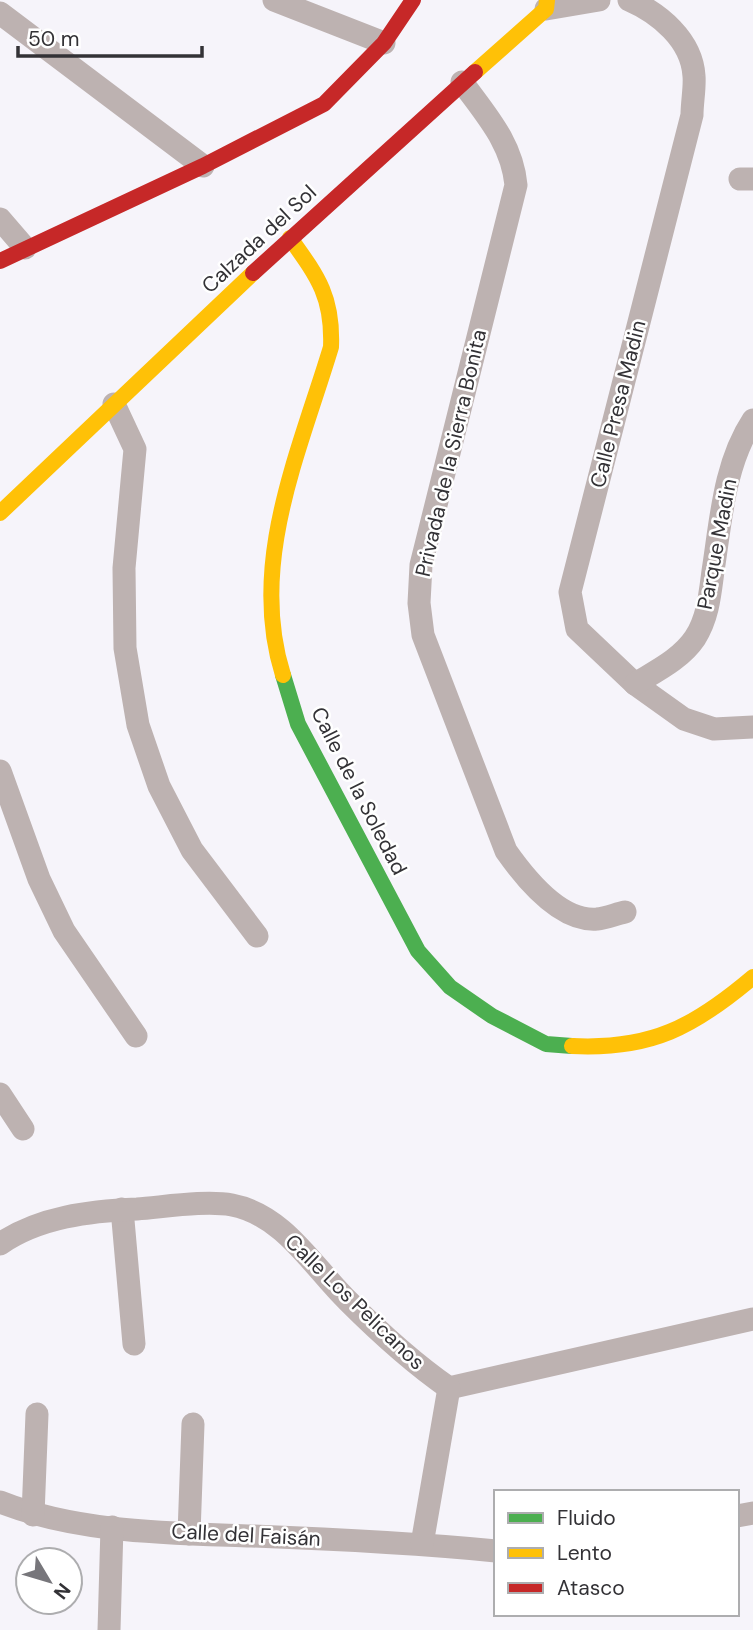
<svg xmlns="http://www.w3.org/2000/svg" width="753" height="1630" font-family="'DM Sans',sans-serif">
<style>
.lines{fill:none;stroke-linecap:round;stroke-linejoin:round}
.street{stroke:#bdb2b1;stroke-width:23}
.fast{stroke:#4caf50;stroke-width:16}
.slow{stroke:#ffc107;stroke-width:16}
.jam{stroke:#c62828;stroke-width:16}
.labels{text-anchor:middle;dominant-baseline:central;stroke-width:5;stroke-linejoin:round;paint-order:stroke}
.street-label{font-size:21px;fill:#333236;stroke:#fff}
</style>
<rect width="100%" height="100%" fill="#f6f4fa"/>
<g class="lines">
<g class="street">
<polyline points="274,0 384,43"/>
<path d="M629,0C659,13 692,40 694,76C695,88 692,102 692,115L570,592L577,629L635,684L684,719L714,729L753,727"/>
<polyline points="546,9 599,0"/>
<polyline points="0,13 203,166"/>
<path d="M462,82C486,115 512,143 516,185L421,565L419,603L423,635L506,851C525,878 560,922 597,919C606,918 616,914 625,912"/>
<polyline points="740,179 753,179"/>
<polyline points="0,219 25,248"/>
<polyline points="114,404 135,449 124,568 125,648 138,725 159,786 192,850 257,936"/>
<path d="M635,684C656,671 681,659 695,638C708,618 710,594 713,571C721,520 724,464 753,420"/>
<polyline points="0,771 39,879 64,931 136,1036"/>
<polyline points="0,1094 23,1129"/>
<polyline points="122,1209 134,1344"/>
<path d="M0,1244C39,1217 90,1211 137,1209C164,1207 206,1200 232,1205C284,1215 313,1267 348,1301C379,1332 413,1363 449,1388L753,1319"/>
<path d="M0,1502C78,1533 169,1533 252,1536C333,1539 414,1543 496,1551"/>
<polyline points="33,1515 37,1414"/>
<polyline points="737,1516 753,1513"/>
<polyline points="189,1534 193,1424"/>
<polyline points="422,1544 449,1388"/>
<polyline points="109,1630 112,1527"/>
</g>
<polyline class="fast" points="283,675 298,724 418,951 450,987 492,1016 546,1044 572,1046"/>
<g class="slow">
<polyline points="475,72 546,9 547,0"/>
<polyline points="0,513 253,273"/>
<path d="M283,675C248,564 299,453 331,347C333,297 318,277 290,238"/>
<path d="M572,1046C651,1050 694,1027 753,977"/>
</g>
<g class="jam">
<polyline points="0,261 203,166 324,104 384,43 413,0"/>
<polyline points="253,273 475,72"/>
</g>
</g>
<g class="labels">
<g class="street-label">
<text transform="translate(259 239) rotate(-43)">Calzada del Sol</text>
<text transform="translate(618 404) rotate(-76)">Calle Presa Madin</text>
<text transform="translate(451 453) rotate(-77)">Privada de la Sierra Bonita</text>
<text transform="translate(717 544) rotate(-79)">Parque Madin</text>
<text transform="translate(359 791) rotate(63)">Calle de la Soledad</text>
<text transform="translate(355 1302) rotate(44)">Calle Los Pelicanos</text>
<text transform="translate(246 1535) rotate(3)">Calle del Faisán</text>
</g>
</g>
<rect x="494" y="1490" width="245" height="126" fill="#ffffff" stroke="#adadaf" stroke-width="2"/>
<rect x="508" y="1513" width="35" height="10" fill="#4caf50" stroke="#adadaf" stroke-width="2"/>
<text x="557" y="1525" font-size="21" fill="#333236">Fluido</text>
<rect x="508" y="1548" width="35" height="10" fill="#ffc107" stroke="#adadaf" stroke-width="2"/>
<text x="557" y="1560" font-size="21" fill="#333236">Lento</text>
<rect x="508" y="1583" width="35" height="10" fill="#c62828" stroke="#adadaf" stroke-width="2"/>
<text x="557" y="1595" font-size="21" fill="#333236">Atasco</text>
<g transform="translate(49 1581) rotate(128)"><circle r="33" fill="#ffffff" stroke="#adadaf" stroke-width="2"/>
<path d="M0-5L12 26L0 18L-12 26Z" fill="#77767b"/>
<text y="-10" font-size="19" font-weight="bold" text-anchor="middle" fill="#333236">N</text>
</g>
<path d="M18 46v10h184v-10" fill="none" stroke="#333236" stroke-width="3.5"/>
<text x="28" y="46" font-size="21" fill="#333236" stroke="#ffffff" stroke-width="5" paint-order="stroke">50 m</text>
</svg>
